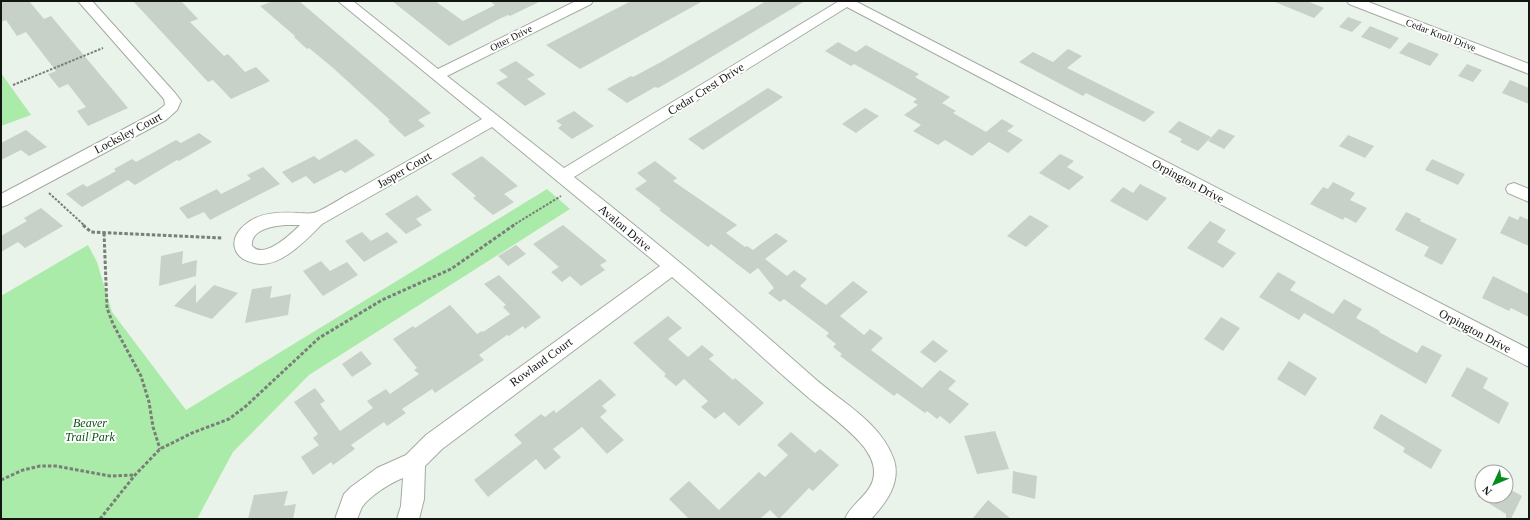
<svg xmlns="http://www.w3.org/2000/svg" width="1530" height="520" font-family="Georgia,serif">
<style>
.green{fill:#abeba9}
.building{fill:#c8d1c8}
.lines{fill:none;stroke-linecap:round;stroke-linejoin:round}
.street-casing{stroke:#a3aba2;stroke-width:2}
.path-far1{stroke:#797f78;stroke-width:2;stroke-dasharray:2.5 1.5;stroke-linecap:butt}
.path{stroke:#797f78;stroke-width:3;stroke-dasharray:3.5 2;stroke-linecap:butt}
.street{fill:#fff;fill-rule:evenodd}
.labels{text-anchor:middle;dominant-baseline:central;stroke-width:4;stroke-linejoin:round;paint-order:stroke}
.far-street-label{font-size:10px;fill:#121512;stroke:#fff}
.street-label{font-size:12px;fill:#121512;stroke:#fff}
.park-label{font-size:12px;font-style:italic;fill:#085211;stroke:#fff}
</style>
<rect width="100%" height="100%" fill="#eaf3e9"/>
<g class="green">
<polygon points="1,73 31,115 1,126"/>
<polygon points="547,189 570,209 309,375 233,452 197,519 1,519 1,296 88,245 97,262 112,312 186,410"/>
</g>
<g class="building">
<polygon points="1,1 29,1 44,19 51,16 128,108 88,126 77,111 86,107 68,84 59,88 48,74 56,71 26,32 17,36 6,20 1,22"/>
<polygon points="133,1 181,1 198,19 190,22 224,56 228,54 245,72 256,67 270,81 231,99 213,80 208,82"/>
<polygon points="273,1 299,1 431,113 418,120 425,126 405,137 388,121 390,120 332,67 309,48 307,49 294,37 295,36 260,6"/>
<polygon points="392,1 435,1 463,21 495,5 490,1 541,1 510,16 508,15 501,18 449,46"/>
<polygon points="631,1 703,1 580,69 546,45"/>
<polygon points="766,1 805,1 688,71 658,88 655,87 627,103 607,89 631,76 633,77 661,62"/>
<polygon points="1276,1 1307,1 1324,8 1314,18 1275,2"/>
<polygon points="1348,17 1362,22 1352,32 1339,27"/>
<polygon points="1370,26 1399,38 1390,49 1361,37"/>
<polygon points="838,42 856,52 866,45 919,74 915,77 950,97 942,103 956,111 953,113 986,132 1002,119 1014,126 1007,131 1023,140 1008,153 989,142 972,156 945,140 938,145 913,131 921,125 904,115 918,105 913,102 917,99 854,64 851,66 825,51"/>
<polygon points="1409,42 1439,54 1430,66 1399,53"/>
<polygon points="1068,49 1082,56 1067,68 1155,112 1144,122 1086,93 1083,96 1019,62 1033,52 1053,62"/>
<polygon points="516,61 535,75 527,79 546,94 525,106 496,83 508,77 499,70"/>
<polygon points="1467,64 1482,70 1473,82 1458,76"/>
<polygon points="1510,80 1529,88 1529,104 1502,93"/>
<polygon points="768,88 783,97 703,150 688,139"/>
<polygon points="865,108 879,116 856,133 842,124"/>
<polygon points="574,111 594,126 572,139 558,128 562,125 556,121"/>
<polygon points="1179,121 1211,137 1198,151 1180,142 1182,139 1168,132"/>
<polygon points="1219,129 1235,136 1224,149 1208,141"/>
<polygon points="26,130 47,147 29,156 21,150 1,160 1,143"/>
<polygon points="199,133 212,142 179,161 177,160 135,185 128,180 82,207 66,194 83,184 87,187 116,171 114,169 132,159 136,162 176,140 181,143"/>
<polygon points="1348,135 1374,146 1365,158 1339,146"/>
<polygon points="356,139 375,155 345,173 341,170 314,184 306,176 292,183 282,172 314,156 319,160"/>
<polygon points="1060,154 1074,161 1067,167 1084,177 1069,190 1039,173"/>
<polygon points="482,156 518,186 504,194 514,202 493,215 473,198 476,196 451,174"/>
<polygon points="1432,159 1465,174 1458,185 1425,170"/>
<polygon points="655,161 677,178 673,181 737,225 726,233 745,247 747,246 753,250 776,233 788,241 765,259 787,276 794,270 807,279 800,286 826,305 853,281 868,292 840,316 864,335 870,329 883,338 871,350 922,388 940,370 956,381 948,389 969,404 950,424 940,416 937,419 927,411 925,413 897,393 894,396 840,356 842,354 833,347 836,344 826,336 829,333 784,299 780,302 768,293 774,288 758,268 750,274 711,244 708,247 659,210 661,209 635,189 647,181 637,173"/>
<polygon points="263,167 280,184 210,220 204,212 188,219 179,208 217,189 221,194 251,179 247,175"/>
<polygon points="1333,182 1355,193 1350,200 1367,208 1356,223 1345,217 1343,220 1310,204 1323,187 1328,189"/>
<polygon points="1140,184 1167,198 1147,221 1110,201 1123,187 1133,193"/>
<polygon points="417,195 432,210 416,219 422,225 406,234 385,214"/>
<polygon points="41,208 63,226 25,248 18,242 1,252 1,236 27,221 24,218"/>
<polygon points="1406,212 1421,219 1420,221 1457,239 1442,265 1424,256 1429,247 1395,230"/>
<polygon points="1030,215 1049,226 1026,247 1007,236"/>
<polygon points="1509,216 1518,220 1520,216 1529,220 1529,246 1500,233"/>
<polygon points="1210,221 1226,230 1217,242 1236,253 1223,268 1187,248"/>
<polygon points="563,225 607,261 600,265 605,270 581,286 570,276 562,282 551,272 559,267 533,244"/>
<polygon points="362,232 371,241 387,232 398,242 364,262 345,241"/>
<polygon points="516,245 526,254 508,266 498,256"/>
<polygon points="183,251 182,264 197,260 196,276 159,286 161,256"/>
<polygon points="321,261 330,271 347,262 358,275 323,296 303,271"/>
<polygon points="1278,272 1296,282 1290,290 1333,314 1344,299 1362,309 1356,318 1380,331 1379,332 1417,353 1422,345 1442,355 1426,384 1304,313 1299,320 1259,297"/>
<polygon points="499,275 541,317 525,329 523,326 509,336 507,335 479,355 484,360 435,393 432,389 402,409 406,413 387,426 384,422 351,445 355,449 333,465 331,462 313,475 301,457 319,445 313,438 318,434 294,402 315,388 325,401 320,404 340,431 373,408 367,401 386,389 390,394 419,374 414,370 417,368 393,339 413,326 415,328 450,305 477,334 482,331 483,332 510,314 503,307 506,305 484,284"/>
<polygon points="1493,276 1529,294 1529,317 1511,308 1509,311 1482,298"/>
<polygon points="196,284 196,303 214,285 238,293 212,319 174,306"/>
<polygon points="272,286 270,298 291,294 288,315 245,323 252,289"/>
<polygon points="668,316 682,328 668,339 688,357 702,345 714,355 709,359 733,380 735,378 764,403 739,426 724,412 715,419 701,407 708,401 684,379 676,386 664,376 666,374 633,343"/>
<polygon points="1221,317 1240,328 1223,351 1204,339"/>
<polygon points="933,340 948,351 935,363 920,352"/>
<polygon points="361,351 372,364 352,377 342,364"/>
<polygon points="1289,361 1317,378 1305,396 1277,379"/>
<polygon points="1467,367 1488,378 1483,388 1509,403 1499,424 1451,396"/>
<polygon points="600,379 616,395 602,406 607,411 600,417 624,440 607,454 582,427 553,449 561,457 545,470 536,459 488,497 474,480 522,443 514,435 541,414 545,417 554,410 556,413"/>
<polygon points="1381,414 1442,450 1431,469 1403,452 1405,448 1373,428"/>
<polygon points="995,431 1009,469 977,474 964,436"/>
<polygon points="791,432 815,453 820,449 839,465 813,491 809,488 779,519 770,510 760,519 689,519 669,499 689,481 719,510 759,472 765,477 788,455 777,445"/>
<polygon points="1013,471 1037,476 1035,499 1012,493"/>
<polygon points="1506,487 1522,496 1511,519 1506,519 1506,514 1477,496 1506,496"/>
<polygon points="288,491 284,506 296,504 293,519 248,519 254,495"/>
<polygon points="988,500 1011,519 972,519"/>
</g>
<g class="lines">
<g class="street-casing">
<g id="street">
<polygon points="78,1 92,1 175,93 181,101 177,110 166,120 7,205 1,207 1,194 156,112 165,105 164,99"/>
<path d="M338,1H353L438,69L576,1H593L591,4L447,76L564,168L839,1H855L1529,349V367L847,7L574,177C656,241 735,308 813,377C841,402 881,422 894,460C901,483 886,503 871,519H845C852,501 875,493 874,471C874,462 869,454 864,447C846,425 822,410 802,392C758,354 716,314 672,277L442,449L425,466L424,499L419,519H397L401,506L403,478C390,483 370,496 362,507C360,511 359,515 357,519H335L344,494L351,487L377,468L406,455L426,435L660,266L492,127L322,224C306,240 279,270 254,263C231,258 228,238 246,224C260,212 281,212 298,213C303,213 309,214 313,213C321,212 344,196 353,192C396,168 439,143 482,119ZM285,225H300C291,234 264,260 252,246C250,230 272,226 285,225Z"/>
<polygon points="1347,1 1366,1 1529,64 1529,74 1349,4"/>
<polygon points="1514,183 1529,189 1529,202 1508,193 1506,189 1508,185"/>
</g>
</g>
<g class="path-far1">
<polyline points="13,85 103,48"/>
<polyline points="49,193 85,226"/>
<polyline points="512,226 561,196"/>
</g>
<g class="path">
<polyline points="83,225 91,232 223,238"/>
<polyline points="104,233 107,308 113,324 141,376 149,402 153,427 160,449"/>
<polyline points="1,480 23,470 40,466 56,466 110,476 135,475"/>
<polyline points="100,519 135,475 160,449 192,433 229,419 246,406 319,338 382,300 451,269 514,225"/>
</g>
<use href="#street" class="street"/>
</g>
<g class="labels">
<g class="far-street-label">
<text transform="translate(1441 35) rotate(21)">Cedar Knoll Drive</text>
<text transform="translate(511 38) rotate(-27)">Otter Drive</text>
</g>
<g class="street-label">
<text transform="translate(706 89) rotate(-32)">Cedar Crest Drive</text>
<text transform="translate(128 133) rotate(-28)">Locksley Court</text>
<text transform="translate(404 170) rotate(-30)">Jasper Court</text>
<text transform="translate(1188 181) rotate(28)">Orpington Drive</text>
<text transform="translate(625 228) rotate(40)">Avalon Drive</text>
<text transform="translate(1475 331) rotate(28)">Orpington Drive</text>
<text transform="translate(541 362) rotate(-36)">Rowland Court</text>
</g>
<g class="park-label">
<text x="90" y="423">Beaver<tspan x="90" dy="14">Trail Park</tspan></text>
</g>
</g>
<rect width="1530" height="520" fill="none" stroke="#121512" stroke-width="4"/>
<g transform="translate(1494 484) rotate(226)"><circle r="19" fill="#ffffff" stroke="#a0a1a0"/>
<path d="M0-3L7 15L0 10L-7 15Z" fill="#048d1c"/>
<text y="-6" font-size="11" font-weight="bold" text-anchor="middle" fill="#121512">N</text>
</g>
</svg>
